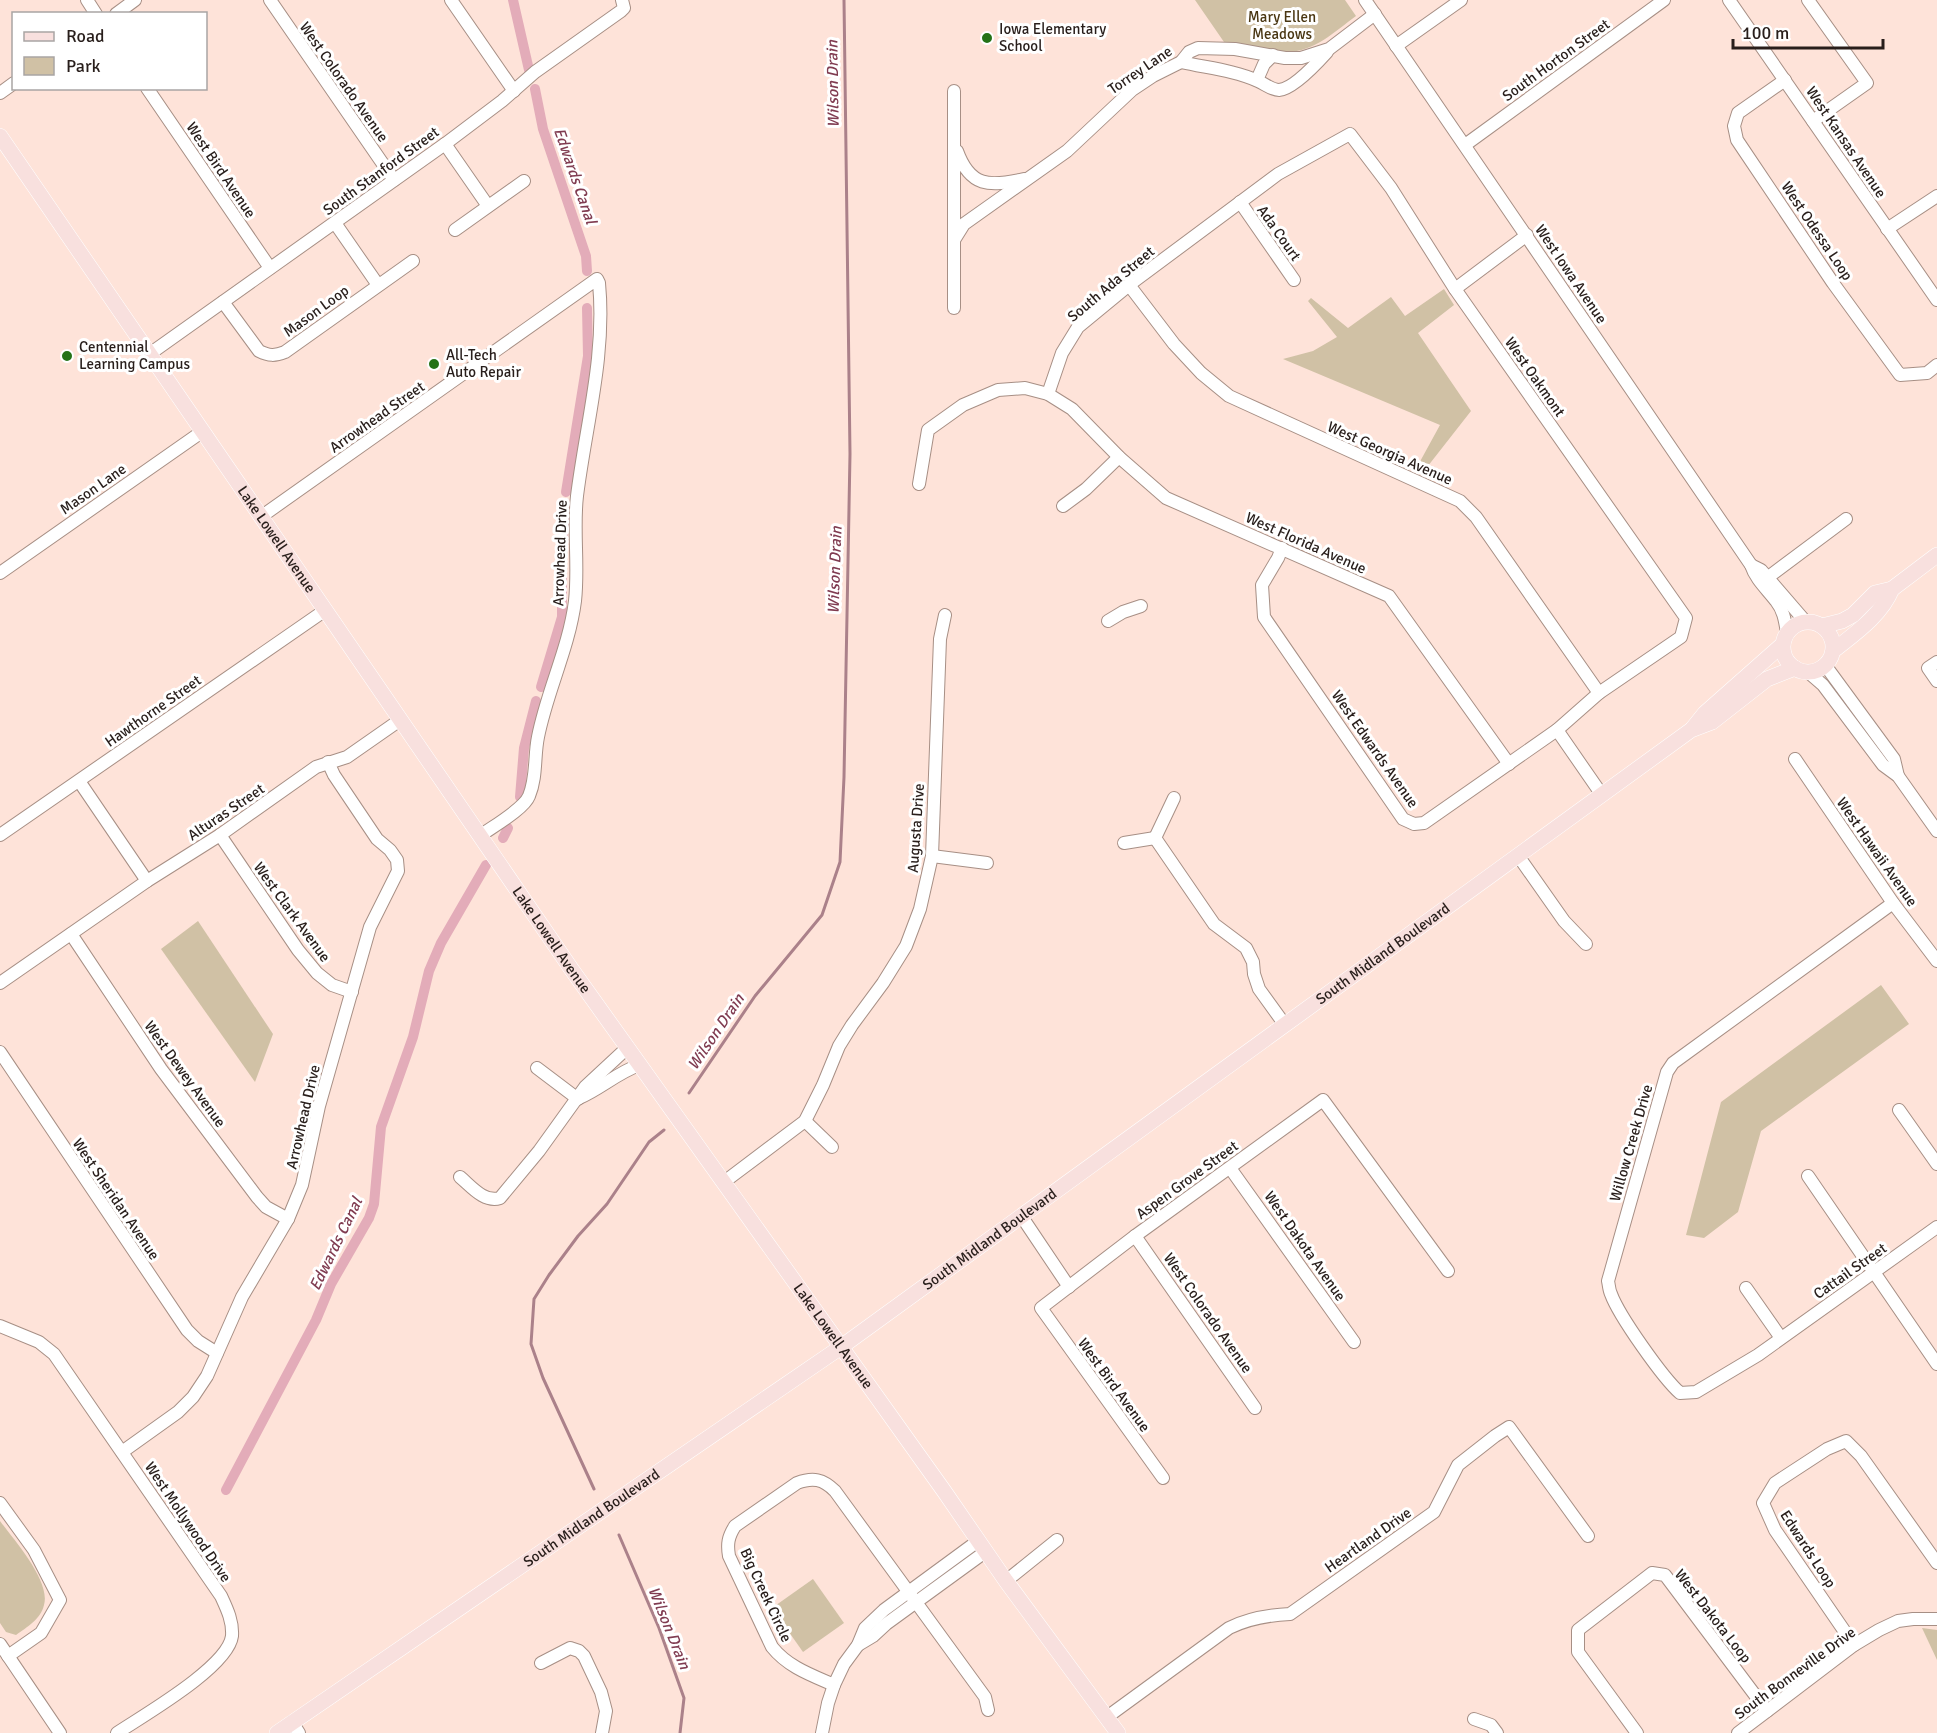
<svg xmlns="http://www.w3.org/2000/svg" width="1937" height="1733" font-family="Signika,sans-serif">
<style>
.green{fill:#d0c1a5}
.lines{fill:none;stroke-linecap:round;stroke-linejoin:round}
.stream{stroke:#ab818a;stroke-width:3}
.canal{stroke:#e3acb9;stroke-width:10}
.minor-casing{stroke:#a78f85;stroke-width:14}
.major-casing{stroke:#fff;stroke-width:16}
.minor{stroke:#fff;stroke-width:12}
.major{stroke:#f8e0de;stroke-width:15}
.poi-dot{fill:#257217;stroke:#fff;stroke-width:2}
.labels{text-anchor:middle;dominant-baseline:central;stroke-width:6;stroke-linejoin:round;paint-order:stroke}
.park-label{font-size:15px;fill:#493612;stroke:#fff}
.poi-label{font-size:15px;fill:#281e1b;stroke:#fff;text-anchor:start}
.street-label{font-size:15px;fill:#281e1b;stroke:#fff}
.water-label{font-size:16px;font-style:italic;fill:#803c51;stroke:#fff}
</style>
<rect width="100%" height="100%" fill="#fee3d9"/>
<g class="green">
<path d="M1195,0H1345L1356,16C1334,32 1313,53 1285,52L1224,42Z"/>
<polygon points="1444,289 1454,305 1418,333 1471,411 1424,471 1417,467 1440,425 1283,359 1313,351 1337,337 1308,301 1311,298 1348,328 1391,297 1405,316"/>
<polygon points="198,921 273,1034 255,1082 161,949"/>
<polygon points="1881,985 1909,1024 1761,1131 1738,1212 1704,1238 1686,1235 1721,1102"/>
<path d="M0,1521C14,1540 51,1581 44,1605C41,1619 27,1627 16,1635L6,1632L0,1623Z"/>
<polygon points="813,1579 844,1623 803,1652 772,1608"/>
<polygon points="1922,1628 1937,1630 1937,1660"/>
</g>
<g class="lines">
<g class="stream">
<polyline points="689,1093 755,996 822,915 840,862 844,777 850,454 844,0"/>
<polyline points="594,1489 543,1378 531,1344 534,1299 549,1275 578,1236 607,1204 649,1142 664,1130"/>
<polyline points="619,1535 659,1628 684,1698 680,1733"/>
</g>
<g class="canal">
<polyline points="513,0 529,70"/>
<polyline points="535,89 543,129 586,256 587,271"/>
<polyline points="566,492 588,356 587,308"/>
<polyline points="562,547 565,503"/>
<polyline points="541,687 562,617 562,558"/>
<polyline points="520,797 524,748 536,701"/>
<polyline points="503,838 508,828"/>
<polyline points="226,1490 316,1320 331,1284 369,1218 374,1204 381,1127 413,1037 429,971 441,943 486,865"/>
</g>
<g class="minor-casing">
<g id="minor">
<polyline points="87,0 96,14"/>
<polyline points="270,0 394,180"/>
<polyline points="451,0 514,91"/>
<path d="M1365,0L1751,565C1756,580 1767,589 1776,601C1784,611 1785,621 1787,633"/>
<polyline points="1729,0 1937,300"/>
<polyline points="1808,0 1867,83 1813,121"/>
<polyline points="116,14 135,0"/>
<polyline points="1396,46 1461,0"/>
<path d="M1181,62C1207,68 1233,70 1258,81C1265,84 1272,90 1279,90C1293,89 1318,62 1327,52"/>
<polyline points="1257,80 1264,64 1273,55"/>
<polyline points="1785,80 1738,113 1734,126 1737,140 1833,283 1900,375 1927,373 1937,365"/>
<polyline points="147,88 270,268"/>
<polyline points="0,93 14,83"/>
<polyline points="445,144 488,206"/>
<polyline points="1465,145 1664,0"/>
<path d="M957,151C970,187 989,187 1024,179"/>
<polyline points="1240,202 1294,280"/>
<polyline points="335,223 378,285"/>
<polyline points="1887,229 1937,196"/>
<polyline points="455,230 524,181"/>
<polyline points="954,240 964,224 1067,151 1132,90 1153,76 1181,62 1189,52 1198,48 1235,49 1285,58 1301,58 1329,49 1375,14"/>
<polyline points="1129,285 1174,344 1201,373 1229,396 1460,501 1476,517 1599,693"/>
<polyline points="1455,289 1527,235"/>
<path d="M223,302L259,351C269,356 275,356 285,352L413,261"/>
<polyline points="954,308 954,91"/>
<polyline points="151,353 445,144 502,101 535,72 621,11 624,8 622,0"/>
<polyline points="1048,394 1062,353 1078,327 1129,285 1278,174 1350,134 1391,188 1455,289 1686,618 1681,637 1599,693 1557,730 1424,823 1414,824 1403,819 1264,617 1262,585 1278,558 1282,548"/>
<polyline points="919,484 928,430 963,405 998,390 1025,388 1048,394 1072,409 1119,457 1166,498 1389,596 1509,764"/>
<polyline points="1063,506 1086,489 1119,457"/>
<path d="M262,516L597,279L599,283C606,355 586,424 577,496C573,530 579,566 575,601C569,648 547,691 538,737C534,756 537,777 529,796C524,809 492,827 480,836"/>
<polyline points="1751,565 1761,570 1805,621"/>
<polyline points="0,573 203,431"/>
<polyline points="1767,578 1846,519"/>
<polyline points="1108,621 1123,612 1141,606"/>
<polyline points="1937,662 1928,668 1937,681"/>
<polyline points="1825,665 1894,759 1898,776"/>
<polyline points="1808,672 1823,685 1883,765 1898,776 1937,831"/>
<polyline points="1557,730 1602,795"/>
<polyline points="1795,759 1893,903 1937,961"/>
<polyline points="79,781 147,881"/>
<polyline points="0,835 324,611"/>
<polyline points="220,835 298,950 317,973 332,985 352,992"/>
<polyline points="1155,838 1214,924 1246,948 1253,962 1254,974 1259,989 1285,1025"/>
<polyline points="1155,838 1174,798"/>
<polyline points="1124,843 1155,838"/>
<polyline points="932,856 987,863"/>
<polyline points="1519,857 1564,921 1586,944"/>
<path d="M1893,903L1673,1063L1667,1072L1608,1281C1609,1285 1609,1290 1611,1294C1619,1316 1663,1378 1680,1393L1696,1392L1758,1355L1937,1227"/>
<polyline points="71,934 161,1069 257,1197 266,1207 288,1219"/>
<polyline points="0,983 147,881 220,835 316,767 347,757 400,720"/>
<polyline points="0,1052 187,1330 198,1341 217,1353"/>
<polyline points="537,1068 578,1099"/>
<path d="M579,1098C600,1089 617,1073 639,1065"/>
<polyline points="1899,1110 1937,1164"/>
<polyline points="805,1121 832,1147"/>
<polyline points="1230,1168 1354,1342"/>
<polyline points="1808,1176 1937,1364"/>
<path d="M460,1177C471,1186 484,1203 500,1198L539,1151L585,1087L627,1048"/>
<polyline points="724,1182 805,1121 823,1085 839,1046 852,1025 883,983 906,946 920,909 932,856 940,639 945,615"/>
<polyline points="1022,1217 1069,1287"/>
<polyline points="1135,1236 1255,1408"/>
<polyline points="1746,1288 1781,1338"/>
<path d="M0,1326L39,1342L54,1354L221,1596C227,1609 233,1621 232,1636C228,1667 144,1715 117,1733"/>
<polyline points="122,1452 178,1412 193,1397 207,1376 242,1297 288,1219 302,1185 319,1106 370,927 398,871 397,860 390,850 377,839 334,775 328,762"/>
<polyline points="1163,1478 1041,1308 1135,1236 1323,1100 1448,1271"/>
<polyline points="0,1503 34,1550 60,1600 41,1633 8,1656"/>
<polyline points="1006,1581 1057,1540"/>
<polyline points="0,1644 60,1733"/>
<polyline points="858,1645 873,1636 886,1624 985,1552"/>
<polyline points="1854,1645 1775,1530 1763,1503 1775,1483 1827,1449 1846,1441 1861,1456 1937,1563"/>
<polyline points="541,1663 570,1648 579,1651 584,1656 601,1692 606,1711 602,1733"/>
<path d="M834,1685C811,1675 788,1667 772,1647L729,1556C727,1544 728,1537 735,1526L797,1483C813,1477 823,1479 835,1491L985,1697L988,1710"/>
<path d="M1107,1717L1229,1628C1249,1618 1268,1615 1290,1614L1434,1512L1458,1465L1495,1436L1509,1427L1588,1536"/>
<polyline points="1474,1719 1491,1725 1497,1733"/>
<polyline points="292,1722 299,1733"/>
<polyline points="822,1733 828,1703 834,1685 844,1664 858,1645 865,1628 884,1610 978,1541"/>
<polyline points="1637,1733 1578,1652 1578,1630 1652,1573 1665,1575 1767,1711"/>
<polyline points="1738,1733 1854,1645 1879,1630 1898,1621 1913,1619 1937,1619"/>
</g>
</g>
<g class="major-casing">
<g id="major">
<path id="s1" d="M0,136L572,970L944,1491L1006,1581L1118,1733"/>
<circle cx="1808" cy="647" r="25"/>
<polyline points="1822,626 1842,621 1853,615 1875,593 1892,589 1937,555"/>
<path d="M1833,651C1854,634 1881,616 1892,589"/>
<polyline points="1693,728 1705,713 1783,644"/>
<path id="s2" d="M277,1733L841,1347L1691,730L1712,722L1767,679L1795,668"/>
</g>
</g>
<use href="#minor" class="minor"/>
<use href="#major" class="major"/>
</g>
<g class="poi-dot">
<circle cx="987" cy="38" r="6"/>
<circle cx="67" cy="356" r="6"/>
<circle cx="434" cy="364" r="6"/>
</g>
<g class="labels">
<g class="park-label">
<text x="1282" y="17">Mary Ellen<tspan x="1282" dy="17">Meadows</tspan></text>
</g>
<g class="poi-label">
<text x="999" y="29">Iowa Elementary<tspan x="999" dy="17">School</tspan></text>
<text x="79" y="347">Centennial<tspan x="79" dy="17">Learning Campus</tspan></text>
<text x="446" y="355">All-Tech<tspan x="446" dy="17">Auto Repair</tspan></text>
</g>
<g class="street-label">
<text transform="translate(1556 60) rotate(-36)">South Horton Street</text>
<text transform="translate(1140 70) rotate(-34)">Torrey Lane</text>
<text transform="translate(344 82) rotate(55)">West Colorado Avenue</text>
<text transform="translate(1846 142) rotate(56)">West Kansas Avenue</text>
<text transform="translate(221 170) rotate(56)">West Bird Avenue</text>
<text transform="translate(381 171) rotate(-36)">South Stanford Street</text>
<text transform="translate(1817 231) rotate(56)">West Odessa Loop</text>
<text transform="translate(1279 233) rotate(55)">Ada Court</text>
<text transform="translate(1571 274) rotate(56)">West Iowa Avenue</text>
<text transform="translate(1111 284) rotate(-40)">South Ada Street</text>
<text transform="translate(316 311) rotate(-36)">Mason Loop</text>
<text transform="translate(1535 377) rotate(55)">West Oakmont</text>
<text transform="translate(377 417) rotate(-35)">Arrowhead Street</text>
<text transform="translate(1390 453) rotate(24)">West Georgia Avenue</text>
<text transform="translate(93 489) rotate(-35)">Mason Lane</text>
<text stroke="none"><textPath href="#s1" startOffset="489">Lake Lowell Avenue</textPath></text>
<text transform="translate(1306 543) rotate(24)">West Florida Avenue</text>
<text transform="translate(560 553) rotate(-88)">Arrowhead Drive</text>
<text transform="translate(153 711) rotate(-35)">Hawthorne Street</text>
<text transform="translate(1375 749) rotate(55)">West Edwards Avenue</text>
<text transform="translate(226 812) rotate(-34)">Alturas Street</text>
<text transform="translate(916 828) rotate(-86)">Augusta Drive</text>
<text transform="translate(1877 852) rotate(55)">West Hawaii Avenue</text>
<text transform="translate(292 912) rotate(54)">West Clark Avenue</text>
<text stroke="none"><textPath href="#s1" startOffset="975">Lake Lowell Avenue</textPath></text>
<text stroke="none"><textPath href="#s2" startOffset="1353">South Midland Boulevard</textPath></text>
<text transform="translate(185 1074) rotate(54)">West Dewey Avenue</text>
<text transform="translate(303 1117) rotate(-77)">Arrowhead Drive</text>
<text transform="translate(1631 1143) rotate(-74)">Willow Creek Drive</text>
<text transform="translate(1187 1180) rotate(-36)">Aspen Grove Street</text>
<text transform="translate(116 1199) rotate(56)">West Sheridan Avenue</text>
<text stroke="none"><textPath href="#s2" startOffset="867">South Midland Boulevard</textPath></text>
<text transform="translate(1305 1246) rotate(55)">West Dakota Avenue</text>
<text transform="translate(1850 1271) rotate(-35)">Cattail Street</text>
<text transform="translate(1208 1313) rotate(55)">West Colorado Avenue</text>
<text stroke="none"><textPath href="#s1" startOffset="1461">Lake Lowell Avenue</textPath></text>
<text transform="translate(1114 1385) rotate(54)">West Bird Avenue</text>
<text stroke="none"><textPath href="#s2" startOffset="381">South Midland Boulevard</textPath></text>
<text transform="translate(188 1522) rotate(56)">West Mollywood Drive</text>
<text transform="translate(1368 1540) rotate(-35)">Heartland Drive</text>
<text transform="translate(1808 1549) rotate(57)">Edwards Loop</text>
<text transform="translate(766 1595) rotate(65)">Big Creek Circle</text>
<text transform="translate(1713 1616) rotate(52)">West Dakota Loop</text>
<text transform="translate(1795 1673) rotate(-36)">South Bonneville Drive</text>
</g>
<g class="water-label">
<text transform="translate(833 84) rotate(-91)">Wilson Drain</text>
<text transform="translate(575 176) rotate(71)">Edwards Canal</text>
<text transform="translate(835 570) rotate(-88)">Wilson Drain</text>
<text transform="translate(716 1032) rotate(-56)">Wilson Drain</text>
<text transform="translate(336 1244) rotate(-64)">Edwards Canal</text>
<text transform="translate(669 1628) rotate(68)">Wilson Drain</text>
</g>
</g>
<rect x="12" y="12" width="195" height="78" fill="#ffffff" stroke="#a9a5a4" stroke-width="1.5"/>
<rect x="24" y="32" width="30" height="9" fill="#f8e0de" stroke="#a9a5a4" stroke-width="1.5"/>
<text x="66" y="42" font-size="18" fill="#281e1b">Road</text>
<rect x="24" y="57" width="30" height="18" fill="#d0c1a5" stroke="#a9a5a4" stroke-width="1.5"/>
<text x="66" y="72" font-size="18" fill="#281e1b">Park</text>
<path d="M1733 39v9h150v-9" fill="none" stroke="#281e1b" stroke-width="3"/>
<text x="1742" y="39" font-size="18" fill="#281e1b" stroke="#ffffff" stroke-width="4.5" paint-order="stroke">100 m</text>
</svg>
